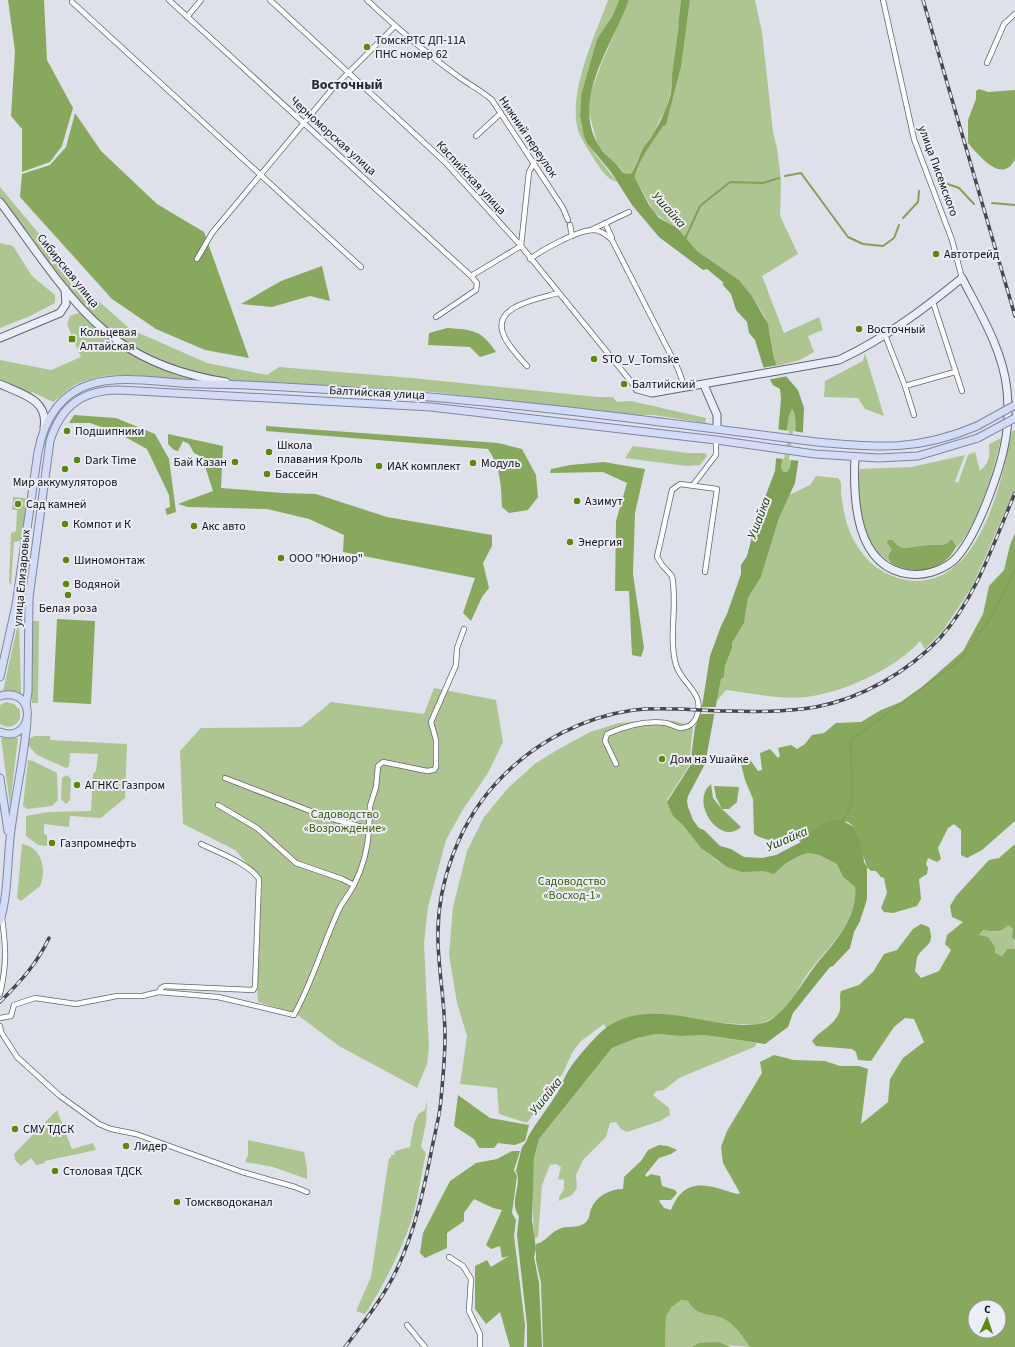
<svg xmlns="http://www.w3.org/2000/svg" width="1015" height="1347" font-family="'Source Sans 3',sans-serif">
<style>
.green{fill:#aec592}
.forest{fill:#88a85d;fill-rule:evenodd}
.water{fill:#81a157;fill-rule:evenodd}
.pier{fill:#dee1ea}
.lines{fill:none;stroke-linecap:round;stroke-linejoin:round}
.stream{stroke:#81a157;stroke-width:2}
.street-casing{stroke:#62656c;stroke-width:6}
.secondary-casing{stroke:#62656c;stroke-width:9}
.primary-casing{stroke:#7e85a2;stroke-width:9}
.street{stroke:#fff;stroke-width:4.5}
.secondary{stroke:#eaedfa;stroke-width:7}
.primary{stroke:#d4dcf5;stroke-width:7}
.rail-casing{stroke:#47484c;stroke-width:3.5}
.rail{stroke:#ebeef7;stroke-width:2;stroke-dasharray:6;stroke-linecap:butt}
.primary-bridge-casing{stroke:#7e85a2;stroke-width:9;stroke-linecap:butt}
.primary-bridge{stroke:#d4dcf5;stroke-width:7}
.poi-dot{fill:#5e8710;stroke:#ebeef7;stroke-width:1.5}
.labels{text-anchor:middle;dominant-baseline:central;stroke-width:4;stroke-linejoin:round;paint-order:stroke}
.poi-label{font-size:12px;fill:#111114;stroke:#ebeef7;text-anchor:start}
.street-label{font-size:12px;fill:#111114;stroke:#ebeef7}
.park-label{font-size:12px;fill:#405d0a;stroke:#ebeef7}
.water-label{font-size:13px;font-style:italic;fill:#243800;stroke:#ebeef7}
.quarter-label{font-size:14px;font-weight:bold;fill:#292b31;stroke:#ebeef7}
</style>
<rect width="100%" height="100%" fill="#dee1ea"/>
<g class="green">
<path d="M608,0H619L613,15L597,39L581,95L580,116L583,131L595,154L617,182C606,179 601,169 594,159C589,151 583,142 579,133C566,95 595,36 608,0Z"/>
<polygon points="629,0 681,0 678,24 679,24 672,74 673,81 666,110 659,121 653,135 644,146 631,174 623,173 619,166 610,159 598,146 588,109 591,92 602,62"/>
<path d="M690,0H755L762,32L773,132L777,148L781,180L780,216L798,254L762,276L784,333L819,317L823,330L808,336L814,352L800,360L777,366L774,358L770,333L764,315L752,296L739,280L697,251L690,246L684,236L654,212L635,178C636,163 655,139 663,125H666L681,67Z"/>
<polygon points="0,187 85,289 130,329 207,363 267,375 279,367 412,378 597,397 613,397 617,402 631,401 706,418 705,423 654,415 624,415 433,392 244,382 202,376 141,354 102,326 72,294 0,197"/>
<polygon points="0,243 13,246 32,276 55,295 55,303 30,316 0,328"/>
<path d="M81,312C115,347 148,367 194,381L161,380V377C132,375 102,371 75,385C67,389 61,397 53,402L32,392L30,394L0,379V360L51,370L81,357L67,324L70,316Z"/>
<polygon points="865,353 884,416 865,409 858,398 824,397 825,381 863,361"/>
<path d="M792,409C800,416 792,457 790,468L788,472H784L781,468L789,416Z"/>
<path d="M1015,430V489L972,587L942,632L925,649L920,641C896,669 842,693 806,697C780,700 752,693 726,690L716,702L721,679L724,677L725,666L732,648V643L744,623L748,598L761,577L779,518L789,495L810,485L816,476L838,478C842,482 841,486 841,492C843,510 846,528 856,544C867,563 884,576 906,580C978,592 1002,483 1012,431Z"/>
<path d="M1001,438C995,467 977,529 955,549L956,546L952,539L946,544L940,545H928L905,548L900,547L895,542L892,549L891,563C885,558 879,554 874,548C862,532 855,488 860,469L912,467L965,455L955,481L958,483L968,455L975,452L980,471C989,463 990,457 989,444Z"/>
<polygon points="633,446 688,453 705,453 707,456 700,465 687,466 625,458"/>
<polygon points="13,497 25,498 28,501 26,523 20,541 14,542 11,585 9,582 11,533 16,531 17,510 12,510"/>
<polygon points="19,619 21,694 13,691 3,691"/>
<polygon points="31,621 39,621 38,703 32,703 32,699"/>
<polygon points="434,688 496,700 503,742 488,773 462,811 446,840 428,907 424,943 429,1048 427,1064 417,1088 339,1046 295,1013 258,1002 257,987 262,881 235,850 183,824 180,751 201,728 301,727 331,702 424,714"/>
<path d="M6,702L14,704L20,710V719C15,727 8,729 0,724V705Z"/>
<path d="M651,720L674,721L693,726L689,766L667,800C671,813 675,816 684,826C706,854 724,875 763,870L768,873L776,871L786,863L799,856L808,853L819,855L837,864L843,877L855,887C859,924 826,948 806,976C799,987 793,1001 784,1009C775,1018 766,1022 755,1025L628,1017L606,1028L604,1024L581,1041L572,1053L563,1073L527,1123L499,1114L497,1088L460,1084L467,1036L457,1003L449,955L453,907L467,851L484,817L509,787L536,763L557,750L590,732L619,723Z"/>
<polygon points="34,736 50,736 50,740 127,744 125,798 101,818 70,816 69,827 44,824 44,834 47,835 47,846 38,845 26,836 26,816 48,812 91,811 93,774 96,771 98,754 70,753 69,766 66,768 37,755 29,746 29,739"/>
<polygon points="1,738 18,738 10,805"/>
<polygon points="28,760 33,761 57,773 58,800 52,806 27,809 23,806"/>
<polygon points="67,775 71,779 70,800 66,804 61,799 62,778"/>
<path d="M22,844C42,847 47,870 40,886L21,901L17,898Z"/>
<polygon points="1008,925 1013,929 1015,949 1007,949 1002,956 995,953 979,935 983,930 996,932"/>
<polygon points="657,1034 681,1036 705,1035 757,1043 754,1047 679,1078 664,1090 657,1091 653,1095 669,1108 670,1115 660,1121 627,1132 621,1129 616,1122 610,1123 606,1137 583,1160 576,1175 577,1188 572,1195 559,1201 559,1197 564,1189 564,1180 558,1179 561,1167 556,1164 550,1165 542,1185 538,1237 534,1239 532,1192 534,1158 539,1139 612,1048 637,1038"/>
<path d="M427,1100L426,1123L421,1147L426,1153C421,1176 418,1200 411,1222C399,1255 384,1285 365,1314L356,1311L371,1277L389,1158H391V1155H394L395,1151L410,1147L414,1124L418,1114L425,1110Z"/>
<polygon points="57,1110 72,1149 93,1143 96,1150 45,1161 45,1163 36,1165 31,1158 21,1166 15,1160 14,1154"/>
<polygon points="248,1140 304,1152 307,1168 307,1179 273,1167 245,1162 248,1155"/>
<path d="M681,1300L688,1301C699,1321 715,1310 730,1323C738,1329 744,1339 750,1347L699,1343L692,1347H665L666,1317L671,1308Z"/>
</g>
<g class="forest">
<polygon points="8,0 44,0 47,60 73,108 62,146 50,162 22,172 22,129 11,116 15,51"/>
<path d="M979,89L988,92L1015,90V159C1002,186 978,154 968,143V120L976,99V91Z"/>
<polygon points="75,113 101,151 157,204 204,232 249,358 205,350 156,329 112,299 20,197 22,174 50,165 66,147"/>
<polygon points="322,266 330,301 310,296 272,307 241,304 281,281"/>
<path d="M447,328C472,330 481,329 496,352L480,357L470,347L428,345L429,333Z"/>
<polygon points="74,415 116,418 155,434 169,459 176,512 167,515 165,509 170,507 169,495 147,449 116,432 90,423 69,423"/>
<path d="M266,426L498,443L522,449L536,475L538,497L528,510L509,513L502,507C501,485 501,468 488,449L266,431Z"/>
<polygon points="168,434 223,446 221,488 283,493 316,494 387,517 492,535 492,546 483,563 489,588 482,597 471,621 463,613 475,578 343,552 344,535 309,519 267,509 188,507 178,504 213,491 202,457 194,453 189,444 183,441 178,451 174,450 168,444"/>
<polygon points="604,462 645,469 635,513 633,574 644,648 641,657 632,655 629,591 615,591 616,521 627,483 603,472 550,473 551,469 570,465"/>
<path d="M1015,533V821L982,850L967,858L961,855V830L954,824L948,828L938,848L941,859L937,862L928,858L926,864L928,868L927,874L919,879L921,899L917,906L893,913L884,912L881,908L887,893L884,878L881,877L876,871H871L867,867L854,827L848,822L830,820C810,837 778,849 754,834L753,799L745,780L739,756L743,755L751,761L758,771L762,770L760,753L770,749L778,758L780,756L778,748L791,745L797,749L805,744L812,735L824,733L836,723L861,722L881,710L901,702L922,687L963,651L983,614L989,586L1004,570L1010,545Z"/>
<path d="M952,539L956,546C946,571 913,576 891,563L888,557L892,549L887,543L888,540H892L900,547L905,548L928,545H940L946,544Z"/>
<polygon points="57,619 95,621 91,704 53,702"/>
<path d="M711,784L713,798L722,809L716,797L714,786L739,787L737,802L729,809H722L741,827C720,847 689,802 711,784Z"/>
<path d="M1015,844V941L1012,937L1013,929L1008,925C1000,933 994,932 983,930L979,935L988,937L995,947V953L1002,956L1007,949H1015V1347H750C744,1339 738,1329 730,1323C715,1310 699,1321 688,1301L681,1300L671,1308L666,1317L665,1347H543L541,1283L536,1260V1244C545,1242 550,1233 559,1229C568,1225 577,1229 585,1223C590,1219 589,1214 591,1209C596,1196 610,1189 623,1189L624,1177L641,1161L648,1150L659,1145L668,1146L677,1150L671,1154L659,1158L645,1175L647,1177L651,1174L660,1176L662,1186L675,1190L677,1193L671,1200H660L659,1201L664,1208L671,1210C685,1175 708,1185 737,1194L740,1193L723,1163L721,1147L727,1131L762,1073L760,1062L774,1055L794,1060L825,1061L840,1066H859L868,1069L861,1124L888,1102L890,1079L903,1058L924,1042L914,1019L905,1018L894,1027L871,1061L858,1060L856,1052L852,1049L816,1046L812,1041C820,1030 836,1025 840,1010C841,1004 839,997 841,991L859,985L873,972L884,954L897,950L913,929L921,924L929,927C936,947 923,944 917,958C916,962 916,967 915,971L921,978L939,971L951,950L945,944L947,935L963,922L952,917L950,906L956,896L989,860L999,858ZM975,1307H999V1331H975Z"/>
<polygon points="458,1095 490,1118 529,1125 525,1141 515,1145 498,1143 494,1148 479,1148 474,1139 454,1126"/>
<polygon points="512,1151 520,1151 514,1170 517,1176 512,1213 516,1220 514,1236 525,1325 524,1347 510,1347 500,1312 486,1324 475,1309 475,1266 487,1260 491,1267 509,1256 502,1258 500,1246 491,1249 486,1245 502,1210 493,1208 474,1199 464,1213 464,1221 447,1233 447,1248 425,1258 420,1253 423,1233 450,1181 476,1163 497,1159"/>
<polygon points="718,1342 731,1347 692,1347 699,1343"/>
</g>
<path class="water" d="M619,0H629C613,44 570,100 599,146C604,155 612,159 618,166C620,168 621,171 623,173L631,174C636,166 639,157 643,148C645,144 650,140 652,136C663,118 674,96 672,74L679,24L678,25L681,0H690L681,67L666,125L663,126C655,139 636,163 635,178L649,205L659,218L677,228L697,251L739,280L752,296L768,324L774,358L777,366L798,390L804,408L803,431L795,483L779,518L761,577L748,598L744,623L732,643V648L725,666L724,677L721,679L719,689L705,764L688,796L687,801L688,807L693,820L699,828L704,830L720,846L731,849L744,857L762,858L776,855L801,842L798,839L830,820H841L854,827L863,850L864,862L867,867V899L860,921L854,932L850,948L833,966L830,967L793,1013L788,1027L765,1044L705,1035L681,1036L657,1034L637,1038L612,1048L539,1139L534,1158L532,1220L536,1249L534,1257L539,1283L542,1347H527V1325L517,1235L519,1216C508,1202 523,1185 516,1171L522,1147L526,1142L529,1135C537,1121 548,1108 556,1095C561,1088 563,1080 567,1073C573,1062 596,1035 607,1027C648,999 698,1024 743,1025C752,1025 763,1025 772,1019C793,1004 803,980 819,961C837,940 858,916 855,887L843,877L837,864L819,855L808,853L799,856L786,863L774,874L763,871L742,872L727,867L701,848L683,825L673,816L667,802L690,766L695,727L701,713L710,656L721,626L727,614L741,574V565L747,556L756,521L775,471L781,398L780,389L773,385L764,369L755,340L749,333L747,322L736,310L731,294L722,284L724,283L707,269L703,270L659,237L632,205L611,172L587,143L584,136L580,116L581,95L597,39L613,15ZM792,409C800,416 792,457 790,468L787,472H784L781,468L789,416Z"/>
<g class="pier">
<polygon points="779,365 788,376 767,380 761,368"/>
<polygon points="776,429 789,431 784,459 773,458"/>
<polygon points="793,431 805,433 801,461 789,460"/>
<polygon points="700,707 718,707 717,714 699,714"/>
</g>
<g class="lines">
<g class="stream">
<polyline points="785,176 801,173 848,237 863,244 883,246 894,238 899,225"/>
<polyline points="939,181 959,188 974,204"/>
<polyline points="992,203 1015,205"/>
<polyline points="903,218 918,202 919,191"/>
<polyline points="685,239 700,206 730,182 763,183 779,178"/>
<polyline points="842,824 852,803 851,740 959,661 991,617 1015,570"/>
</g>
<g class="street-casing">
<g id="street">
<polyline points="169,0 471,276 477,283 476,290 436,317"/>
<polyline points="270,0 445,162 521,246 637,389"/>
<path d="M367,0C396,27 427,54 459,77C470,85 482,91 492,100L563,208L568,220"/>
<polyline points="883,0 914,139 952,240 962,278"/>
<polyline points="72,2 361,267"/>
<polyline points="187,17 201,0"/>
<polyline points="987,63 1004,24 1015,14"/>
<polyline points="476,136 501,113"/>
<polyline points="605,223 612,238"/>
<polyline points="570,225 572,236"/>
<polyline points="591,230 629,212"/>
<polyline points="197,259 212,233 333,88 395,26"/>
<path d="M530,259C542,250 578,230 593,230C601,230 607,235 612,240L678,369L685,388"/>
<polyline points="471,276 521,246 529,172 534,163"/>
<polyline points="933,302 962,391"/>
<polyline points="885,335 905,386 914,415"/>
<path d="M527,366C519,357 509,347 504,336C490,306 538,299 558,293"/>
<polyline points="905,386 955,372"/>
<polyline points="693,485 716,455 716,440"/>
<path d="M616,764L605,741L607,734C625,726 646,720 666,723C674,725 678,730 686,727C697,724 701,708 697,698C692,686 680,678 676,665C668,636 678,605 672,576L662,565L657,557L672,490L680,484L717,489L705,572"/>
<polyline points="218,805 257,828 296,863 342,879 354,885"/>
<polyline points="369,829 370,806 376,787 378,766 383,762 427,771 434,770 436,767 436,740 431,722 456,665 457,648 464,629"/>
<path d="M159,992L218,997L294,1015C312,983 322,947 337,914C341,903 349,895 354,885C363,867 368,849 369,829L326,817L225,778"/>
<path d="M0,994C7,963 6,949 2,917"/>
<path d="M0,1018L11,1016L14,1005L35,998L76,1004L117,996H142L159,992L161,988L165,986L253,990L255,987L259,879C250,864 217,852 201,844"/>
<polyline points="0,1026 1,1032 17,1057 60,1096 99,1124 111,1129 136,1134 242,1172 295,1187 307,1192"/>
<polyline points="449,1257 463,1266 471,1279 469,1311 480,1334 480,1347"/>
<polyline points="407,1325 425,1347"/>
</g>
</g>
<g class="secondary-casing">
<g id="secondary">
<path d="M0,202C35,248 71,308 118,341C150,364 188,376 226,382"/>
<polyline points="0,338 60,313 66,304 65,289"/>
<path d="M0,384C21,394 49,399 44,428"/>
<polyline points="704,385 717,415 717,429"/>
<path d="M637,389L652,393L839,360C884,339 924,309 962,278C980,313 1003,350 1007,390C1008,403 1009,416 1007,429C1004,462 977,540 952,562C940,571 924,576 909,574C855,567 853,499 855,457"/>
</g>
</g>
<g class="primary-casing">
<g id="primary">
<path d="M0,677L16,605L38,452C44,421 59,394 91,384C125,374 166,384 201,384C251,384 300,388 350,391C506,401 661,422 817,442C878,448 919,451 977,426"/>
<path d="M0,696C39,686 34,745 0,732"/>
<path d="M26,706L28,692L29,598L50,441C61,406 82,390 119,390L431,407L716,440L815,454L878,458L918,456L978,438"/>
<polyline points="0,778 8,831"/>
<path d="M0,921C8,894 7,867 10,839C14,799 24,761 27,721"/>
</g>
</g>
<use href="#street" class="street"/>
<use href="#secondary" class="secondary"/>
<use href="#primary" class="primary"/>
<g class="rail-casing">
<g id="rail">
<polyline points="923,0 1015,316"/>
<path d="M0,1002C20,982 37,964 49,938"/>
<path d="M345,1347C364,1322 384,1297 397,1269C415,1231 424,1189 432,1148C435,1132 440,1115 441,1099C443,1078 445,1057 445,1036C445,1005 439,974 438,942C436,883 460,819 502,777C537,741 584,717 634,710C665,706 697,711 728,711C757,712 787,712 816,707C862,698 908,672 940,638C976,598 994,542 1015,493"/>
</g>
</g>
<use href="#rail" class="rail"/>
<g class="primary-bridge-casing">
<g id="primary-bridge">
<polyline points="977,426 1015,405"/>
<polyline points="978,438 1015,418"/>
</g>
</g>
<use href="#primary-bridge" class="primary-bridge"/>
</g>
<g class="poi-dot">
<circle cx="367" cy="47" r="4"/>
<circle cx="936" cy="254" r="4"/>
<circle cx="859" cy="329" r="4"/>
<rect x="68" y="335" width="8" height="8" rx="2"/>
<circle cx="594" cy="359" r="4"/>
<circle cx="624" cy="384" r="4"/>
<circle cx="67" cy="431" r="4"/>
<circle cx="269" cy="452" r="4"/>
<circle cx="77" cy="460" r="4"/>
<circle cx="235" cy="462" r="4"/>
<circle cx="473" cy="463" r="4"/>
<circle cx="379" cy="466" r="4"/>
<circle cx="65" cy="469" r="4"/>
<circle cx="267" cy="474" r="4"/>
<circle cx="577" cy="501" r="4"/>
<circle cx="18" cy="504" r="4"/>
<circle cx="65" cy="524" r="4"/>
<circle cx="194" cy="526" r="4"/>
<circle cx="570" cy="542" r="4"/>
<circle cx="281" cy="558" r="4"/>
<circle cx="66" cy="560" r="4"/>
<circle cx="66" cy="584" r="4"/>
<circle cx="68" cy="595" r="4"/>
<circle cx="662" cy="759" r="4"/>
<circle cx="77" cy="785" r="4"/>
<circle cx="52" cy="843" r="4"/>
<circle cx="15" cy="1129" r="4"/>
<circle cx="126" cy="1146" r="4"/>
<circle cx="55" cy="1171" r="4"/>
<circle cx="177" cy="1202" r="4"/>
</g>
<g class="labels">
<g class="poi-label">
<text x="375" y="40">ТомскРТС ДП-11А<tspan x="375" dy="14">ПНС номер 62</tspan></text>
<text x="944" y="254">Автотрейд</text>
<text x="867" y="329">Восточный</text>
<text x="80" y="332">Кольцевая<tspan x="80" dy="14">Алтайская</tspan></text>
<text x="602" y="359">STO_V_Tomske</text>
<text x="632" y="384">Балтийский</text>
<text x="75" y="431">Подшипники</text>
<text x="277" y="445">Школа<tspan x="277" dy="14">плавания Кроль</tspan></text>
<text x="85" y="460">Dark Time</text>
<text x="227" y="462" text-anchor="end">Бай Казан</text>
<text x="481" y="463">Модуль</text>
<text x="387" y="466">ИАК комплект</text>
<text x="275" y="474">Бассейн</text>
<text x="65" y="482" text-anchor="middle">Мир аккумуляторов</text>
<text x="585" y="501">Азимут</text>
<text x="26" y="504">Сад камней</text>
<text x="73" y="524">Компот и К</text>
<text x="202" y="526">Акс авто</text>
<text x="578" y="542">Энергия</text>
<text x="289" y="558">ООО "Юниор"</text>
<text x="74" y="560">Шиномонтаж</text>
<text x="74" y="584">Водяной</text>
<text x="68" y="608" text-anchor="middle">Белая роза</text>
<text x="670" y="759">Дом на Ушайке</text>
<text x="85" y="785">АГНКС Газпром</text>
<text x="60" y="843">Газпромнефть</text>
<text x="23" y="1129">СМУ ТДСК</text>
<text x="134" y="1146">Лидер</text>
<text x="63" y="1171">Столовая ТДСК</text>
<text x="185" y="1202">Томскводоканал</text>
</g>
<g class="street-label">
<text transform="translate(333 136) rotate(42)">Черноморская улица</text>
<text transform="translate(528 137) rotate(56)">Нижний переулок</text>
<text transform="translate(938 171) rotate(70)">улица Писемского</text>
<text transform="translate(471 178) rotate(47)">Каспийская улица</text>
<text transform="translate(68 271) rotate(51)">Сибирская улица</text>
<text transform="translate(377 393) rotate(3)">Балтийская улица</text>
<text transform="translate(22 578) rotate(-85)">улица Елизаровых</text>
</g>
<g class="park-label">
<text x="345" y="814">Садоводство<tspan x="345" dy="14">«Возрождение»</tspan></text>
<text x="572" y="881">Садоводство<tspan x="572" dy="14">«Восход-1»</tspan></text>
</g>
<g class="water-label">
<text transform="translate(669 210) rotate(48)">Ушайка</text>
<text transform="translate(759 518) rotate(-69)">Ушайка</text>
<text transform="translate(787 839) rotate(-23)">Ушайка</text>
<text transform="translate(546 1096) rotate(-51)">Ушайка</text>
</g>
<g class="quarter-label">
<text x="347" y="85">Восточный</text>
</g>
</g>
<g transform="translate(987 1319) rotate(3)"><circle r="19" fill="#ebeef7" stroke="#94969c"/>
<path d="M0-3L7 15L0 10L-7 15Z" fill="#5e8710"/>
<text y="-6" font-size="11" font-weight="bold" text-anchor="middle" fill="#111114">С</text>
</g>
</svg>
